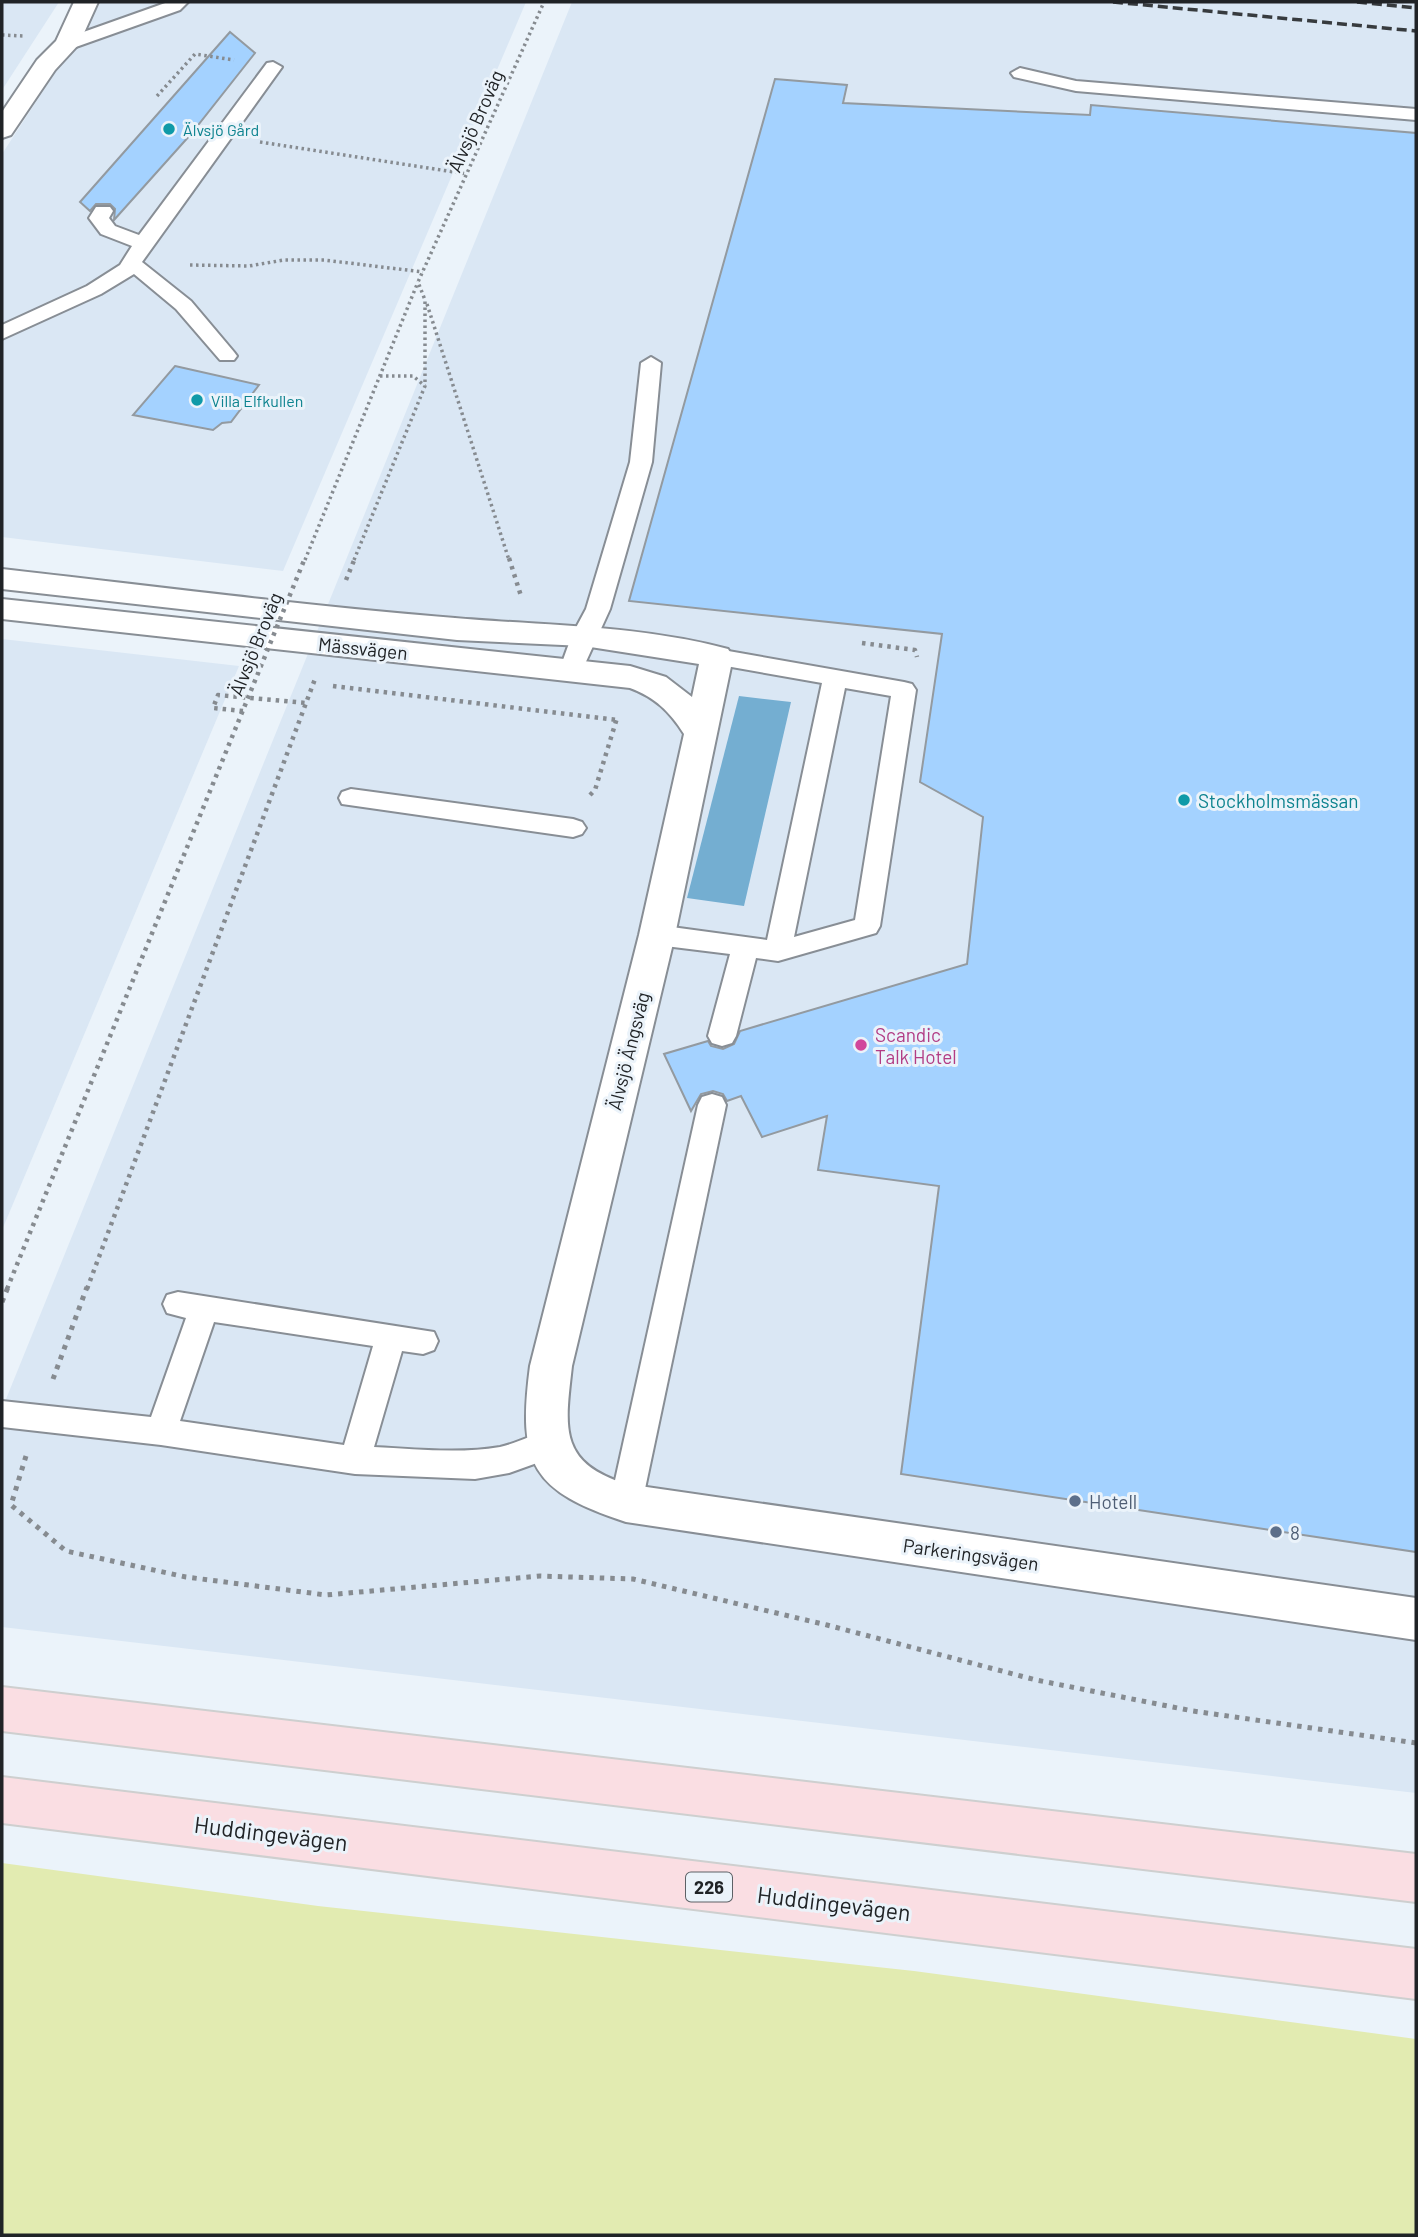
<svg xmlns="http://www.w3.org/2000/svg" width="1418" height="2237" font-family="Barlow,sans-serif">
<style>
.built{fill:#dae7f4}
.green{fill:#e2ebb1}
.water{fill:#74aed1}
.building{fill:#a4d2ff;stroke:#939aa0;stroke-width:2}
.lines{fill:none;stroke-linecap:round;stroke-linejoin:round}
.service-casing{stroke:#888e95;stroke-width:4}
.minor-casing{stroke:#888e95;stroke-width:4}
.primary-casing{stroke:#cecfcf;stroke-width:4}
.path-far2{stroke:#868b90;stroke-width:3.5;stroke-dasharray:2.5 3.5;stroke-linecap:butt}
.path-far1{stroke:#868b90;stroke-width:4.5;stroke-dasharray:3.5 5;stroke-linecap:butt}
.path{stroke:#868b90;stroke-width:5;stroke-dasharray:4.5 6;stroke-linecap:butt}
.service{fill:#fff;fill-rule:evenodd}
.minor{fill:#fff;fill-rule:evenodd}
.primary{fill:#fadee3;fill-rule:evenodd}
.rail{stroke:#373b3e;stroke-width:3.5;stroke-dasharray:10 5;stroke-linecap:butt}
.path-bridge-far2{stroke:#868b90;stroke-width:3.5;stroke-dasharray:2.5 3.5;stroke-linecap:butt}
.path-bridge-far1{stroke:#868b90;stroke-width:4.5;stroke-dasharray:3.5 5;stroke-linecap:butt}
.path-bridge{stroke:#868b90;stroke-width:5;stroke-dasharray:4.5 6;stroke-linecap:butt}
.culture-dot{fill:#0f9aa8;stroke:#ebf3fa;stroke-width:2.5}
.hotel-dot{fill:#d1479c;stroke:#ebf3fa;stroke-width:2.5}
.service-dot{fill:#5c6f8a;stroke:#ebf3fa;stroke-width:2.5}
.labels{text-anchor:middle;dominant-baseline:central;stroke-width:6;stroke-linejoin:round;paint-order:stroke}
.far-culture-label{font-size:16px;fill:#0d838f;stroke:#ebf3fa;text-anchor:start}
.shield{fill:#ebf3fa;stroke:#5d6166;stroke-width:2}
.shield-label{font-size:18px;font-weight:bold;fill:#202326}
.street-label{font-size:19px;fill:#202326;stroke:#ebf3fa}
.culture-label{font-size:19px;fill:#0d838f;stroke:#ebf3fa;text-anchor:start}
.hotel-label{font-size:19px;fill:#b23c85;stroke:#ebf3fa;text-anchor:start}
.service-label{font-size:19px;fill:#4e5e75;stroke:#ebf3fa;text-anchor:start}
.near-street-label{font-size:23px;fill:#202326;stroke:#ebf3fa}
</style>
<rect width="100%" height="100%" fill="#ebf3fa"/>
<g class="built">
<polygon points="2,2 59,2 2,90"/>
<polygon points="101,2 526,2 283,571 2,537 2,154"/>
<polygon points="572,2 1416,2 1416,1793 2,1627 2,1409"/>
<polygon points="2,639 239,666 2,1230"/>
</g>
<polygon class="green" points="2,1863 318,1906 914,1971 1416,2039 1416,2235 2,2235"/>
<polygon class="water" points="739,696 791,702 744,906 687,898"/>
<g class="building">
<polygon points="230,32 255,53 191,134 114,220 115,209 110,204 96,204 90,211 80,202"/>
<polygon points="775,79 847,85 843,103 1090,115 1091,105 1416,133 1416,1552 901,1474 939,1186 818,1170 827,1116 762,1137 741,1096 727,1101 723,1094 713,1091 701,1094 691,1111 664,1054 708,1041 711,1046 723,1049 734,1044 740,1031 967,964 983,817 920,782 942,634 629,601"/>
<polygon points="175,366 259,385 231,422 222,423 213,430 133,415"/>
</g>
<g class="lines">
<g class="service-casing">
<g id="service">
<polygon points="168,2 188,2 180,10 73,48 61,48 58,44 61,40"/>
<polygon points="273,62 282,67 142,262 191,301 234,352 237,356 234,360 220,360 176,309 134,274 101,294 2,339 2,325 87,286 120,265 132,246 101,234 89,218 96,207 110,207 113,211 109,218 115,226 139,235 267,63"/>
<polygon points="1020,68 1076,81 1416,109 1416,120 1076,91 1014,77 1011,73"/>
<polygon points="651,357 661,363 652,462 610,609 579,677 563,677 559,671 572,635 586,609 630,462 641,363"/>
<path d="M717,649L904,682L912,684L916,690L880,926L876,933L778,961L756,958L736,1036L732,1043L722,1046L712,1043L708,1036L730,954L657,945L648,942L644,935L648,928L657,925L767,940L822,683L709,663L705,657L709,651ZM845,688L891,696L855,920L794,937Z"/>
<polygon points="351,789 573,819 582,822 586,828 582,834 573,837 342,804 339,798 342,792"/>
<polygon points="712,1094 722,1097 726,1105 642,1503 637,1513 626,1517 615,1513 610,1503 698,1105 702,1097"/>
<path d="M178,1292L434,1332L438,1341L434,1350L423,1354L402,1351L374,1447C416,1449 459,1454 500,1447C520,1443 542,1427 562,1434L567,1444L562,1454L509,1473L475,1479L355,1474L161,1445L2,1427V1401L151,1417L186,1318L167,1313L163,1304L167,1295ZM214,1322L373,1346L344,1445L180,1421Z"/>
</g>
</g>
<g class="minor-casing">
<g id="minor">
<polygon points="74,2 98,2 79,44 55,70 11,135 2,138 2,112 37,60 56,41"/>
<path d="M2,569C153,586 304,606 455,618C547,626 638,625 728,649L733,657L675,935L572,1366C565,1428 558,1462 626,1484L1416,1598V1640L626,1522C532,1491 517,1465 530,1366L639,935L684,734C670,712 655,697 630,688L2,619V599L630,666L666,677L692,697L699,664L584,646L457,640L2,589Z"/>
</g>
</g>
<g class="primary-casing">
<g id="primary">
<polygon points="2,1687 1416,1854 1416,1902 2,1731"/>
<polygon points="2,1777 1416,1949 1416,1999 2,1823"/>
</g>
</g>
<g class="path-far2">
<polyline points="2,35 23,36"/>
<polyline points="157,96 195,54 234,60"/>
<polyline points="260,142 467,174"/>
<polyline points="190,265 249,266 284,260 324,260 423,272"/>
<polyline points="427,304 509,560"/>
<polyline points="380,376 413,376 425,386"/>
<polyline points="354,560 425,386 425,300 418,282 544,2"/>
</g>
<g class="path-far1">
<polyline points="509,558 521,596"/>
<polyline points="346,580 355,558"/>
<polyline points="862,643 915,650 917,657"/>
<polyline points="333,686 617,720"/>
<polyline points="243,711 213,708 218,695 306,703"/>
<polyline points="590,795 595,790 617,718"/>
<polyline points="87,1289 315,679"/>
</g>
<g class="path">
<polyline points="53,1379 87,1287"/>
<polyline points="26,1456 11,1505 66,1551 186,1577 326,1595 540,1576 633,1579 827,1625 1036,1680 1193,1711 1416,1743"/>
</g>
<use href="#service" class="service"/>
<use href="#minor" class="minor"/>
<use href="#primary" class="primary"/>
<g class="rail">
<polyline points="1113,2 1416,31"/>
<polyline points="1357,2 1416,8"/>
</g>
<polyline class="path-bridge-far2" points="305,560 418,282"/>
<polyline class="path-bridge-far1" points="7,1289 305,558"/>
<polyline class="path-bridge" points="2,1302 8,1287"/>
</g>
<g class="culture-dot">
<circle cx="169" cy="129" r="7"/>
<circle cx="197" cy="400" r="7"/>
<circle cx="1184" cy="800" r="7"/>
</g>
<circle class="hotel-dot" cx="861" cy="1045" r="7"/>
<g class="service-dot">
<circle cx="1075" cy="1501" r="7"/>
<circle cx="1276" cy="1532" r="7"/>
</g>
<g class="labels">
<g class="far-culture-label">
<text x="183" y="129">Älvsjö Gård</text>
<text x="211" y="400">Villa Elfkullen</text>
</g>
<rect class="shield" x="686" y="1872.5" width="46" height="29" rx="5"/>
<g class="shield-label">
<text x="709" y="1887">226</text>
</g>
<g class="street-label">
<text transform="translate(475 121) rotate(-66)">Älvsjö Broväg</text>
<text transform="translate(255 644) rotate(-68)">Älvsjö Broväg</text>
<text transform="translate(363 648) rotate(6)">Mässvägen</text>
<text transform="translate(628 1051) rotate(-76)">Älvsjö Ängsväg</text>
<text transform="translate(971 1554) rotate(8)">Parkeringsvägen</text>
</g>
<g class="culture-label">
<text x="1198" y="800">Stockholmsmässan</text>
</g>
<g class="hotel-label">
<text x="875" y="1034">Scandic<tspan x="875" dy="22">Talk Hotel</tspan></text>
</g>
<g class="service-label">
<text x="1089" y="1501">Hotell</text>
<text x="1290" y="1532">8</text>
</g>
<g class="near-street-label">
<text transform="translate(271 1833) rotate(7)">Huddingevägen</text>
<text transform="translate(834 1903) rotate(7)">Huddingevägen</text>
</g>
</g>
<rect width="1418" height="2237" fill="none" stroke="#202326" stroke-width="7"/>
</svg>
